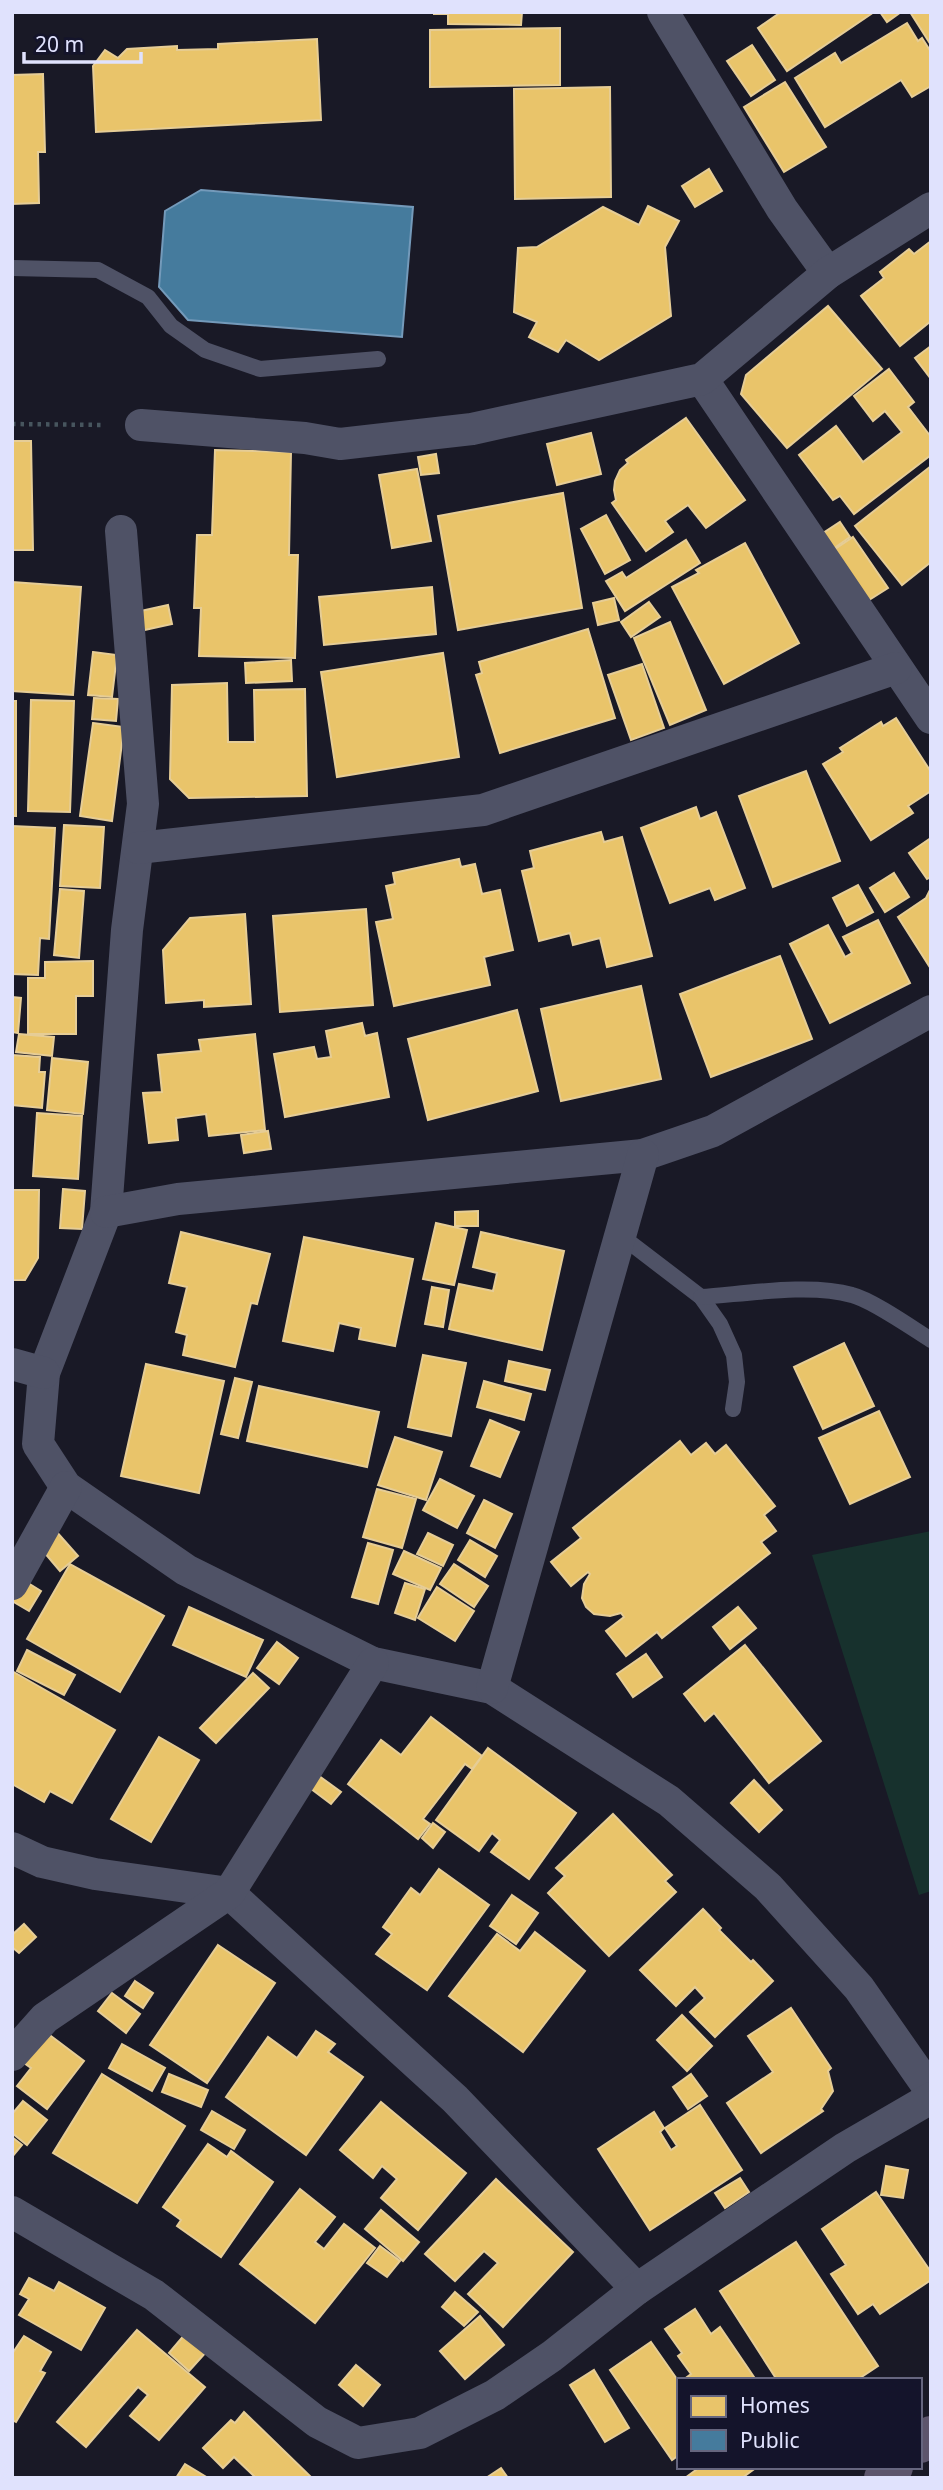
<svg xmlns="http://www.w3.org/2000/svg" width="943" height="2490" font-family="'Noto Sans',sans-serif">
<style>
.green{fill:#17312d}
.homes{fill:#e9c46a;stroke:#e6cd96;stroke-width:2}
.public{fill:#457b9d;stroke:#749aba;stroke-width:2}
.lines{fill:none;stroke-linecap:round;stroke-linejoin:round}
.path{stroke:#47555e;stroke-width:4.5;stroke-dasharray:3.5 5;stroke-linecap:butt}
.service{stroke:#4f5266;stroke-width:16}
.minor{stroke:#4f5266;stroke-width:32}
.trunk{stroke:#5d556c;stroke-width:38}
</style>
<rect width="100%" height="100%" fill="#191926"/>
<polygon class="green" points="931,1531 931,1891 919,1895 812,1555"/>
<g class="homes">
<polygon points="434,12 522,12 521,25 448,24 448,14 434,14"/>
<polygon points="781,12 874,12 787,71 758,28"/>
<polygon points="880,12 901,12 887,22"/>
<polygon points="910,12 931,12 931,45"/>
<polygon points="907,23 918,41 922,38 931,52 931,86 912,97 901,80 825,127 795,78 835,53 841,63"/>
<polygon points="560,28 560,85 430,87 430,30"/>
<polygon points="317,39 321,120 96,132 93,66 105,50 118,58 127,49 177,46 177,50 218,49 218,44"/>
<polygon points="752,45 775,80 751,96 727,61"/>
<polygon points="43,74 45,152 38,152 39,203 12,204 12,75"/>
<polygon points="785,82 826,147 784,172 744,107"/>
<polygon points="610,87 611,197 515,199 514,89"/>
<polygon points="709,169 722,191 695,207 682,186"/>
<polygon points="648,206 679,221 665,247 671,316 599,360 566,340 558,352 529,337 537,322 514,312 518,248 537,247 603,207 639,225"/>
<polygon points="931,241 931,321 900,346 861,296 884,278 880,272 909,249 914,254"/>
<polygon points="828,306 882,369 787,448 741,394 746,375"/>
<polygon points="931,346 931,379 915,358"/>
<polygon points="889,369 914,402 908,407 931,437 931,455 854,514 840,496 833,500 799,455 836,426 863,462 902,432 885,411 873,421 854,396"/>
<polygon points="686,418 745,500 706,528 688,505 665,521 673,532 646,551 612,503 616,500 614,490 615,481 620,470 628,463 626,460"/>
<polygon points="591,433 601,474 557,485 547,444"/>
<polygon points="12,441 31,441 33,550 12,550"/>
<polygon points="215,450 291,452 289,555 298,555 295,658 199,656 201,608 194,608 197,535 212,535"/>
<polygon points="436,454 439,473 421,475 418,457"/>
<polygon points="931,466 931,562 902,585 855,526"/>
<polygon points="417,469 431,541 392,548 379,475"/>
<polygon points="563,493 582,608 458,630 438,516"/>
<polygon points="606,515 630,560 605,574 581,529"/>
<polygon points="840,522 850,537 833,549 823,533"/>
<polygon points="853,537 888,588 866,602 832,551"/>
<polygon points="686,540 700,563 625,611 606,581 622,572 626,578"/>
<polygon points="745,543 799,643 724,684 672,587 699,573 696,570"/>
<polygon points="12,582 81,587 73,695 12,691"/>
<polygon points="432,587 436,634 324,645 319,597"/>
<polygon points="614,598 619,620 598,625 593,603"/>
<polygon points="649,602 660,617 631,637 621,622"/>
<polygon points="168,605 172,624 140,631 136,612"/>
<polygon points="670,622 706,710 670,725 634,638"/>
<polygon points="588,629 615,718 500,753 476,675 482,673 479,662"/>
<polygon points="93,652 117,655 112,697 88,695"/>
<polygon points="443,653 459,757 337,777 321,672"/>
<polygon points="291,660 292,681 246,683 245,663"/>
<polygon points="642,664 664,728 631,740 608,675"/>
<polygon points="227,683 228,742 255,742 254,690 305,689 307,796 189,798 170,779 172,685"/>
<polygon points="94,698 118,699 116,721 92,719"/>
<polygon points="31,700 74,701 70,812 28,811"/>
<rect x="12" y="701" width="4" height="115"/>
<polygon points="896,718 931,772 931,791 908,806 913,813 871,840 823,764 843,752 840,748 881,722 883,726"/>
<polygon points="93,723 124,727 112,821 80,816"/>
<polygon points="806,771 840,861 773,887 739,796"/>
<polygon points="696,807 700,819 716,812 745,888 715,900 710,888 670,903 641,828"/>
<polygon points="64,825 104,827 100,888 60,886"/>
<polygon points="12,826 55,828 49,939 40,938 38,975 12,974"/>
<polygon points="601,832 604,842 622,837 652,956 607,967 600,938 573,945 570,933 539,941 522,871 534,868 530,851"/>
<polygon points="931,838 931,877 927,879 909,853"/>
<polygon points="459,859 461,867 475,864 482,894 500,890 513,950 484,957 490,985 394,1006 376,922 393,919 386,886 395,884 393,873"/>
<polygon points="894,873 909,897 885,912 870,888"/>
<polygon points="858,885 873,912 847,926 833,898"/>
<polygon points="931,888 931,969 898,917 926,898"/>
<polygon points="60,889 84,891 79,958 54,955"/>
<polygon points="366,909 373,1005 280,1012 273,916"/>
<polygon points="245,914 251,1004 204,1007 204,1000 166,1003 163,950 190,918"/>
<polygon points="878,920 910,983 830,1023 790,944 828,925 845,957 852,953 843,937"/>
<polygon points="780,956 812,1039 711,1077 680,994"/>
<polygon points="93,961 93,996 76,996 76,1034 28,1034 28,978 45,978 45,962"/>
<polygon points="641,986 661,1079 561,1101 541,1009"/>
<polygon points="12,997 21,998 18,1033 12,1032"/>
<polygon points="517,1010 538,1091 428,1120 408,1039"/>
<polygon points="362,1023 365,1036 377,1033 389,1097 285,1117 274,1054 314,1047 317,1059 331,1057 326,1031"/>
<polygon points="19,1034 54,1037 52,1056 16,1052"/>
<polygon points="255,1034 265,1130 209,1136 206,1114 176,1118 178,1140 149,1143 143,1093 162,1092 158,1055 201,1051 199,1040"/>
<polygon points="12,1055 40,1057 39,1072 45,1072 42,1108 12,1105"/>
<polygon points="52,1058 88,1062 83,1114 47,1110"/>
<polygon points="37,1113 82,1116 78,1179 33,1176"/>
<polygon points="268,1131 271,1149 244,1153 241,1135"/>
<polygon points="63,1189 85,1191 82,1229 60,1228"/>
<polygon points="12,1190 39,1190 38,1258 25,1280 12,1280"/>
<polygon points="478,1211 478,1226 455,1226 455,1212"/>
<polygon points="436,1223 467,1230 454,1285 423,1279"/>
<polygon points="181,1232 270,1254 257,1304 251,1303 235,1367 183,1355 187,1335 176,1332 187,1287 169,1283"/>
<polygon points="481,1232 564,1251 542,1350 449,1329 459,1284 493,1291 497,1273 473,1267"/>
<polygon points="304,1237 413,1259 395,1346 359,1339 361,1328 339,1323 333,1351 283,1341"/>
<polygon points="432,1287 449,1290 443,1327 425,1324"/>
<polygon points="844,1343 874,1406 823,1429 794,1367"/>
<polygon points="423,1355 466,1363 451,1436 408,1427"/>
<polygon points="509,1361 550,1370 545,1390 505,1381"/>
<polygon points="146,1364 224,1381 199,1493 121,1476"/>
<polygon points="235,1378 252,1382 238,1438 221,1434"/>
<polygon points="484,1381 531,1394 524,1420 477,1407"/>
<polygon points="259,1386 379,1412 367,1467 247,1441"/>
<polygon points="879,1411 910,1477 850,1504 819,1438"/>
<polygon points="490,1420 519,1432 500,1477 471,1466"/>
<polygon points="395,1437 442,1452 426,1500 378,1485"/>
<polygon points="680,1441 691,1455 706,1443 715,1454 726,1445 775,1506 764,1515 776,1531 761,1542 770,1553 662,1638 657,1632 626,1656 606,1631 624,1617 621,1613 610,1616 594,1614 586,1607 582,1598 584,1584 590,1574 588,1572 571,1586 551,1562 581,1538 573,1528"/>
<polygon points="440,1479 474,1496 457,1528 423,1510"/>
<polygon points="377,1489 416,1499 402,1548 363,1537"/>
<polygon points="484,1500 512,1514 495,1548 467,1533"/>
<polygon points="55,1530 78,1556 60,1571 38,1545"/>
<polygon points="428,1533 453,1545 443,1566 417,1554"/>
<polygon points="470,1540 497,1556 485,1577 458,1560"/>
<polygon points="368,1543 393,1550 378,1604 352,1597"/>
<polygon points="404,1551 441,1568 430,1590 393,1574"/>
<polygon points="70,1564 164,1616 120,1692 27,1639"/>
<polygon points="454,1564 488,1586 474,1607 440,1584"/>
<polygon points="20,1578 41,1591 29,1611 12,1601 12,1591"/>
<polygon points="405,1583 425,1589 415,1620 395,1613"/>
<polygon points="437,1587 474,1611 455,1641 418,1618"/>
<polygon points="189,1607 263,1640 246,1677 173,1645"/>
<polygon points="738,1607 756,1628 730,1649 713,1627"/>
<polygon points="277,1642 298,1658 279,1684 257,1668"/>
<polygon points="745,1645 821,1741 769,1783 714,1713 705,1721 684,1694"/>
<polygon points="27,1650 75,1675 64,1695 17,1671"/>
<polygon points="646,1654 662,1677 633,1697 617,1674"/>
<polygon points="12,1671 115,1730 72,1803 50,1791 44,1802 12,1784"/>
<polygon points="253,1673 269,1688 216,1743 200,1728"/>
<polygon points="431,1717 482,1756 472,1769 465,1764 423,1819 430,1824 418,1839 348,1784 381,1740 401,1755"/>
<polygon points="159,1737 199,1760 151,1842 111,1819"/>
<polygon points="488,1748 576,1813 529,1879 491,1852 500,1840 492,1833 479,1851 436,1820"/>
<polygon points="315,1773 341,1792 331,1804 306,1785"/>
<polygon points="754,1780 782,1810 759,1832 731,1803"/>
<polygon points="613,1814 672,1875 665,1881 676,1892 609,1956 548,1893 565,1876 556,1868"/>
<polygon points="433,1823 445,1832 433,1848 422,1838"/>
<polygon points="439,1869 489,1905 427,1990 376,1954 392,1934 383,1927 411,1888 420,1895"/>
<polygon points="512,1895 538,1913 516,1944 490,1926"/>
<polygon points="703,1909 721,1928 719,1930 751,1962 753,1960 773,1981 715,2037 690,2012 705,1998 695,1987 676,2006 640,1970"/>
<polygon points="24,1924 36,1937 19,1953 12,1947 12,1935"/>
<polygon points="535,1932 585,1971 523,2052 449,1996 497,1934 520,1951"/>
<polygon points="218,1945 275,1983 207,2083 150,2045"/>
<polygon points="135,1981 153,1993 143,2008 125,1996"/>
<polygon points="112,1993 140,2014 126,2033 98,2011"/>
<polygon points="791,2008 831,2068 828,2071 833,2091 821,2109 823,2111 761,2153 727,2103 773,2072 748,2036"/>
<polygon points="682,2015 712,2046 687,2071 657,2040"/>
<polygon points="316,2031 335,2044 328,2052 363,2077 306,2155 226,2097 268,2037 297,2058"/>
<polygon points="47,2033 84,2061 47,2109 17,2086 31,2068 24,2063"/>
<polygon points="122,2044 165,2068 152,2091 109,2068"/>
<polygon points="102,2074 185,2126 137,2203 53,2153"/>
<polygon points="169,2074 208,2090 201,2107 162,2092"/>
<polygon points="691,2074 707,2096 688,2109 673,2087"/>
<polygon points="23,2101 47,2120 27,2145 12,2133 12,2114"/>
<polygon points="381,2102 466,2173 418,2230 381,2198 397,2179 382,2166 373,2178 340,2150"/>
<polygon points="700,2105 742,2170 650,2230 598,2149 654,2112 664,2128 660,2132 671,2150 677,2146 665,2128"/>
<polygon points="212,2111 245,2130 234,2149 201,2130"/>
<polygon points="12,2137 22,2145 12,2157"/>
<polygon points="208,2144 227,2157 231,2151 273,2182 221,2257 177,2226 181,2220 163,2207"/>
<polygon points="886,2166 908,2170 903,2198 881,2195"/>
<polygon points="740,2178 749,2192 725,2208 715,2193"/>
<polygon points="496,2179 573,2252 503,2327 468,2294 498,2263 484,2251 455,2281 425,2254"/>
<polygon points="300,2189 335,2217 315,2242 324,2249 344,2224 375,2248 315,2323 240,2264"/>
<polygon points="876,2192 931,2272 931,2280 880,2314 873,2304 858,2314 831,2274 846,2265 822,2229"/>
<polygon points="381,2210 419,2242 403,2261 365,2229"/>
<polygon points="796,2242 878,2366 857,2380 777,2380 720,2291"/>
<polygon points="380,2246 400,2261 387,2277 367,2263"/>
<polygon points="29,2278 54,2291 59,2282 105,2308 81,2350 19,2315 29,2299 20,2294"/>
<polygon points="455,2292 478,2312 464,2326 442,2307"/>
<polygon points="695,2309 711,2334 720,2327 756,2380 683,2380 691,2374 678,2356 682,2353 665,2329"/>
<polygon points="480,2316 504,2345 465,2379 440,2351"/>
<polygon points="137,2330 205,2387 159,2440 130,2416 148,2395 138,2387 86,2447 57,2422"/>
<polygon points="186,2333 207,2351 189,2371 169,2353"/>
<polygon points="24,2336 51,2352 40,2371 45,2373 16,2422 12,2420 12,2354"/>
<polygon points="651,2342 679,2382 679,2455 672,2460 610,2370"/>
<polygon points="356,2365 380,2385 363,2406 339,2385"/>
<polygon points="594,2370 629,2428 605,2442 570,2385"/>
<polygon points="244,2412 312,2478 256,2478 234,2457 223,2468 203,2448 231,2420 235,2423"/>
<polygon points="185,2464 208,2478 176,2478"/>
<polygon points="700,2467 757,2467 742,2478 685,2478"/>
<polygon points="501,2468 508,2478 486,2478"/>
</g>
<polygon class="public" points="201,190 413,207 402,337 188,320 159,287 165,211"/>
<g class="lines">
<polyline class="path" points="12,424 105,425"/>
<g class="service">
<polyline points="12,268 98,270 148,297 171,326 205,350 260,369 378,359"/>
<polyline points="620,1235 701,1297 720,1324 734,1355 737,1382 733,1409"/>
<path d="M701,1297C745,1294 810,1283 852,1295C872,1300 912,1328 931,1340"/>
</g>
<g class="minor">
<polyline points="663,12 782,209 828,273"/>
<polyline points="702,379 931,718"/>
<polyline points="141,425 305,438 340,444 472,429 702,379 828,273 931,208"/>
<polyline points="121,531 143,804 127,930 106,1212 44,1373 38,1444 66,1487 186,1570 373,1663 492,1688 669,1801 768,1887 859,1988 931,2091"/>
<polyline points="138,848 483,810 896,668"/>
<polyline points="106,1212 178,1199 643,1155 713,1131 931,1011"/>
<polyline points="12,1364 44,1373"/>
<polyline points="12,1584 66,1487"/>
<polyline points="492,1688 643,1155"/>
<polyline points="12,1848 42,1862 95,1874 229,1893 455,2099 637,2289"/>
<polyline points="12,2055 45,2018 229,1893 373,1663"/>
<polyline points="12,2212 154,2295 317,2422 358,2443 420,2433 495,2395 552,2356 637,2289 845,2148 931,2098"/>
</g>
<g class="trunk">
<polyline points="920,2444 931,2435"/>
<polyline points="883,2478 894,2467"/>
</g>
</g>
<rect width="943" height="2490" fill="none" stroke="#e0e2fd" stroke-width="28"/>
<rect x="677" y="2378" width="245" height="91" fill="#14142b" stroke="#66667f" stroke-width="2"/>
<rect x="691" y="2396" width="35" height="21" fill="#e9c46a" stroke="#66667f" stroke-width="2"/>
<text x="740" y="2413" font-size="21" fill="#e0e2fd">Homes</text>
<rect x="691" y="2430" width="35" height="21" fill="#457b9d" stroke="#66667f" stroke-width="2"/>
<text x="740" y="2448" font-size="21" fill="#e0e2fd">Public</text>
<path d="M24 52v10h117v-10" fill="none" stroke="#e0e2fd" stroke-width="3.5"/>
<text x="35" y="52" font-size="21" fill="#e0e2fd" stroke="#14142b" stroke-width="5" paint-order="stroke">20 m</text>
</svg>
